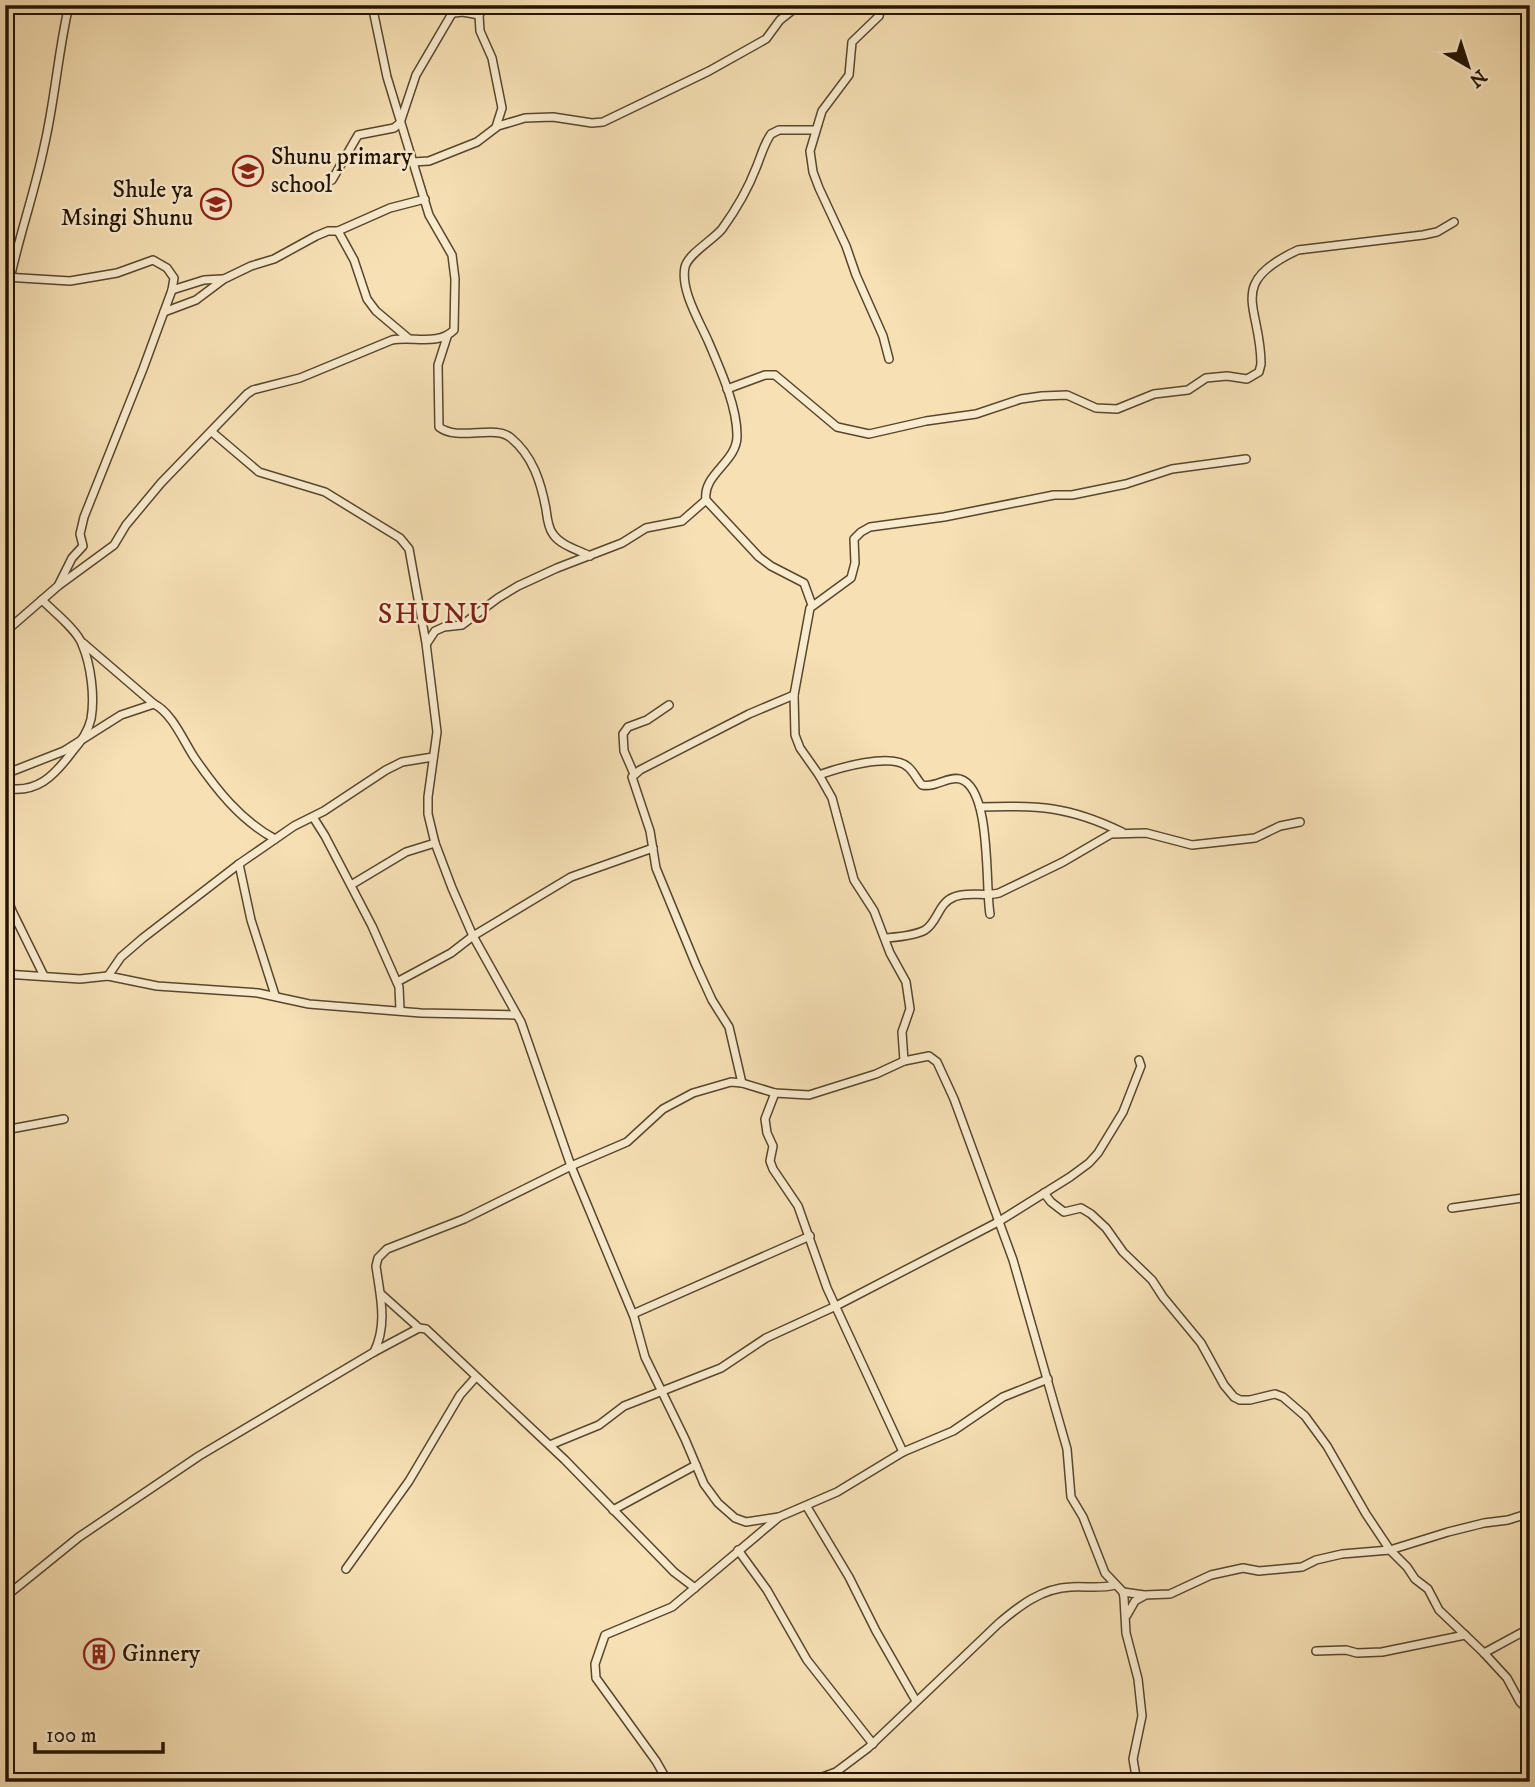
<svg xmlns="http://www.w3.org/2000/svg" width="1535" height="1787" font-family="'IM FELL DW Pica',serif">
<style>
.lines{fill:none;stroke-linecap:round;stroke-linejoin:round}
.minor-casing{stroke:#58462e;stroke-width:10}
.minor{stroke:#f9ebce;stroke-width:7}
.labels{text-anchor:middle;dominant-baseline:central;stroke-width:5;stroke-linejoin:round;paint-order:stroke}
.poi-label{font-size:24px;fill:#241301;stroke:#f9ebce;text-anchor:start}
.quarter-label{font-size:28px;letter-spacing:2px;fill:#7a1f14;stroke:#f9ebce}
</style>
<rect width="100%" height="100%" fill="#f6e0b4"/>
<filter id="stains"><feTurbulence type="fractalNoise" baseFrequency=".00286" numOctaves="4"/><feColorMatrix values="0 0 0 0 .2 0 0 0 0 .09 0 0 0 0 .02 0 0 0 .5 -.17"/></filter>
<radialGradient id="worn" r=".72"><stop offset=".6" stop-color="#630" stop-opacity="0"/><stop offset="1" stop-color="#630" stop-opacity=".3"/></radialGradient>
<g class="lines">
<g class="minor-casing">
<g id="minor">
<polyline points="485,5 479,15 480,31 492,58 502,108 496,127"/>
<polyline points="881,5 879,16 852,42 849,75 822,111 810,151 813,172 819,188 846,246 856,275 883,336 889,359"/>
<polyline points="454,13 463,12 479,15"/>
<polyline points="413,162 429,161 477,142 498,126 525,118 553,117 592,123 603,122 709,71 766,39 780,20 799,5"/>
<polyline points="332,180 358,135 394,128 400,123 416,75 457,5"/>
<polyline points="338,231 354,260 367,299 376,311 408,338"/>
<polyline points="5,277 70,281 117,273 153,260 167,268 174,278 172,290 143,369 84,517 80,534 83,546 72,558 59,584"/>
<polyline points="172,290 204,280 222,279"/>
<path d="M5,303C14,250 33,200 44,147C55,100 58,52 69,5"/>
<polyline points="164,312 196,300 224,279 251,266 274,259 316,236 328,231 338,231 390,208 425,199"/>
<path d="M447,337L438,365L439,427C458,442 495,424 511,438C533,456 541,483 546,509C547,517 548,528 553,534C560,545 578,550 590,556"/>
<path d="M727,389L765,375H775L837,427L869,434L926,421L976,414L1021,399L1042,396L1067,395L1096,408L1117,409L1154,394L1188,390L1206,378L1227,376L1247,379L1259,372L1261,364C1261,306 1225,284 1298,250L1423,235L1437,232L1454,222"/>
<polyline points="212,432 259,472 325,492 400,538 409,549 426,643 437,732 428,797 428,814 435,843 452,888 473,936 521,1022 571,1166 634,1317 645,1357 685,1439 704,1484 718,1503 735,1518 746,1522 779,1517"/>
<path d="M812,605L804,583L771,566L759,557L706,500C702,474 738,462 737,435C737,406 720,369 709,343C700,322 680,290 685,267C688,254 713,240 722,229C735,211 748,189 756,168C761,156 764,144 771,134L779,130H815"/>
<path d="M5,632L58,586L114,545L126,525L161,483L247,394L253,390L300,378L392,340C413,336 438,346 454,330L455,279L452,255L429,215L387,77L372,5"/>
<polyline points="83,643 154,704"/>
<polyline points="427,643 435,631 444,627 462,625 498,598 518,586 557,568 622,543 646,528 682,521 706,500"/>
<path d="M5,774L64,751L121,715L154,704C172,713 183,740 194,757C216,789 240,820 275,839"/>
<polyline points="634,774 624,751 623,734 628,727 647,720 669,705"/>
<path d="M819,775C838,768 892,752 908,767C914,772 917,780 922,785C936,788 947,776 960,779C992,788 985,887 990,914"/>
<path d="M5,788C37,794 54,776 72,752C80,743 88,732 91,719C95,697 91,665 82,644C77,630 53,611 42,600"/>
<path d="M980,807C1038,805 1068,806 1122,832"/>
<polyline points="313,817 325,836 372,926 399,987 400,1010"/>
<polyline points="239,864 251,920 275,995"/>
<polyline points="351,885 406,852 435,843"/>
<polyline points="5,892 12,911 44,976"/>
<path d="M886,938C897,937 914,936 925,930C938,922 938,903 954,897C968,891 984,897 999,893L1063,862L1111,834L1146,833L1192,845L1255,838L1280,826L1300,822"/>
<polyline points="5,974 80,979 108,976 157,986 258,993 309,1004 421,1013 516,1015"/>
<polyline points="108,976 121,957 143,938 239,864 294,826 324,811 386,770 402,762 433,757"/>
<polyline points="397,982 451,953 473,936 571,877 653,848"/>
<polyline points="904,1061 902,1032 910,1009 906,982 890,953 874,911 854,880 832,798 819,775 800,748 795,735 794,695 810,608 851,578 855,563 854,539 861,532 870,527 944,517 1054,495 1072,495 1126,484 1172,469 1246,459"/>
<polyline points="742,1083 729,1027 712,1000 696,965 656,868 650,831 632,777 640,770 749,714 794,695"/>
<polyline points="775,1093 765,1119 767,1133 773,1146 770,1161 773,1169 798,1206 827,1288 903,1452"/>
<polyline points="5,1130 64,1119"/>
<polyline points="1044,1193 1051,1202 1064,1212 1081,1208 1091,1214 1106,1228 1123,1252 1152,1280 1163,1297 1201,1343 1224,1385 1234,1397 1240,1400 1250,1400 1275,1394 1283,1397 1305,1416 1327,1446 1366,1514 1390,1550 1407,1567 1415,1579 1428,1589 1439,1610 1484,1653 1507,1678 1520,1702 1530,1712"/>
<polyline points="1452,1208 1530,1197"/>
<polyline points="381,1294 419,1328"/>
<polyline points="633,1314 810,1236"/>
<polyline points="374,1352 419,1328 426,1329 565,1460 674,1572 695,1588"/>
<polyline points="550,1445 599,1425 624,1406 721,1368 766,1338 836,1306 998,1222 1070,1177 1089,1163 1098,1153 1123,1112 1141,1066 1139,1060"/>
<polyline points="807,1507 849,1577 876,1631 916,1701"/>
<polyline points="613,1510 696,1465"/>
<polyline points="738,1550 767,1590 807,1660 873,1744"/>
<polyline points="346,1569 409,1481 460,1395 476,1377"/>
<polyline points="1123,1592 1144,1595 1170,1594 1211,1575 1243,1568 1259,1571 1302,1567 1316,1560 1342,1554 1390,1550 1448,1532 1484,1523 1508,1520 1530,1513"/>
<path d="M5,1597L79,1537L199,1456L374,1352C388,1324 380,1295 376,1266L378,1258L387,1249L464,1219L571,1166L627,1142L663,1109L693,1093L731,1082L742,1083L775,1093L809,1095L876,1074L904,1061L929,1056L937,1062L954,1099L1013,1260L1067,1449L1071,1497L1083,1517L1105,1573L1123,1592L1124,1598L1126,1633L1138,1679L1142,1716L1133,1759L1137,1782"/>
<polyline points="1127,1615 1135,1601 1144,1596"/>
<polyline points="1316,1651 1346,1650 1357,1653 1382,1652 1465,1635"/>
<polyline points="1484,1653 1530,1628"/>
<polyline points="668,1782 656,1761 596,1678 595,1664 605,1635 672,1607 779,1517 837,1492 903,1452 953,1431 1003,1397 1048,1379"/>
<path d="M809,1782L836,1772L868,1748L998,1624C1019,1606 1042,1588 1071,1587C1086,1586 1100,1589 1115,1585"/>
</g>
</g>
<use href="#minor" class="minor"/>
</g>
<defs>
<g id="school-ring" transform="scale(1.575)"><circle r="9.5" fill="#f9ebce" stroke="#8f2418" stroke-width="1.5"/><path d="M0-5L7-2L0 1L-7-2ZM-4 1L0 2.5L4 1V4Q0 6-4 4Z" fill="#8f2418"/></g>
<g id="building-ring" transform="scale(1.575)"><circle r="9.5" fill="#f9ebce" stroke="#8f2418" stroke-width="1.5"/><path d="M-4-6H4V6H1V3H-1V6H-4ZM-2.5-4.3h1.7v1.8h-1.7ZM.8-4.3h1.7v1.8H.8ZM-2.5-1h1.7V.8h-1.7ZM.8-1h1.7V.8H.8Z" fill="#8f2418"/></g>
</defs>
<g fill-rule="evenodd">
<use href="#school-ring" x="248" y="171"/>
<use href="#school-ring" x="216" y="204"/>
<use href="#building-ring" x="99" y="1654"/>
</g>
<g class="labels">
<g class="poi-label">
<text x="271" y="157">Shunu primary<tspan x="271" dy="28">school</tspan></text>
<text x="193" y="190" text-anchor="end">Shule ya<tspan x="193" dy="28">Msingi Shunu</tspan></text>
<text x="122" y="1654">Ginnery</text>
</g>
<g class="quarter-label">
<text x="435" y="614">SHUNU</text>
</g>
</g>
<rect width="1535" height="1787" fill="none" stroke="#f6e0b4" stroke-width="28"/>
<rect x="7" y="7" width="1521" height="1773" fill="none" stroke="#241301" stroke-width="3.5"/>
<rect x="14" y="14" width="1507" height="1759" fill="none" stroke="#241301" stroke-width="2"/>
<g transform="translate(1468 66) rotate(141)" stroke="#f9ebce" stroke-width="5" paint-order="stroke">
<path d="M0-5L12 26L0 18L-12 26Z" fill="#241301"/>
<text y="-10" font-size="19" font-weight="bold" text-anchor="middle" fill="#241301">N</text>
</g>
<path d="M35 1742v10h128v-10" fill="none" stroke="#241301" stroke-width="3.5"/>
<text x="46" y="1742" font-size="21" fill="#241301" stroke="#f9ebce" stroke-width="5" paint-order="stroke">100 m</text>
<rect width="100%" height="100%" filter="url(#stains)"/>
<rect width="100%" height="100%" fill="url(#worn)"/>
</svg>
